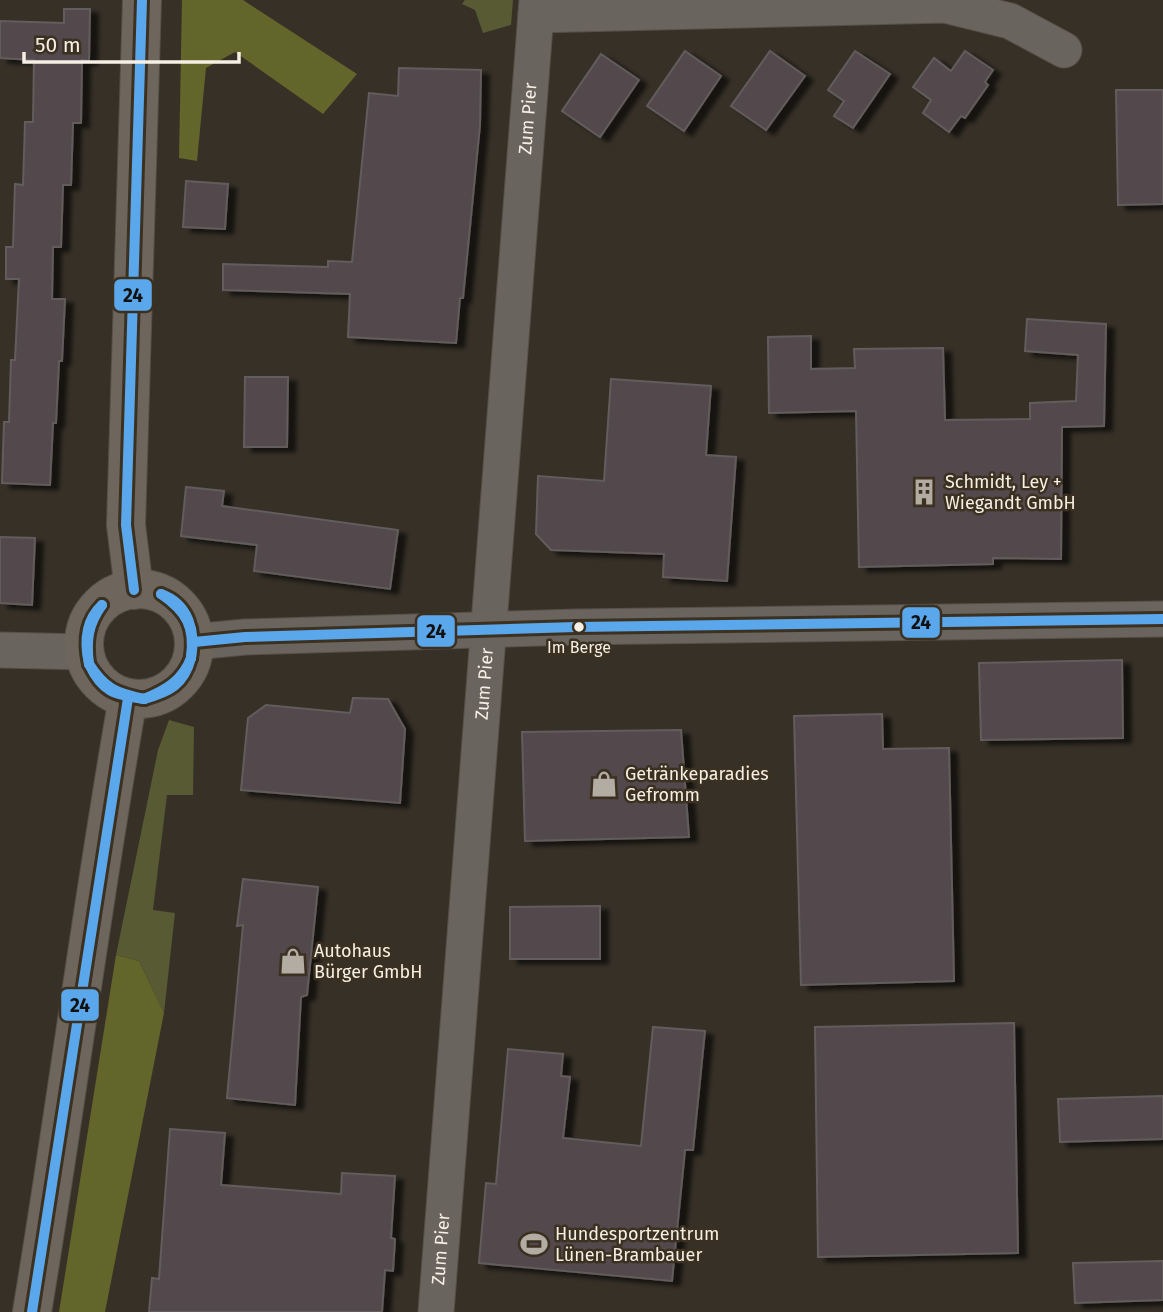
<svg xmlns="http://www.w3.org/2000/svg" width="1163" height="1312" font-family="'Fira Sans',sans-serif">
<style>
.green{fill:#575a32}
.forest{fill:#62662a}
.building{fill:#52494d;stroke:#625d5c;stroke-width:2;filter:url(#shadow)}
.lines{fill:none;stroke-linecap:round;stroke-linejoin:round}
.minor-casing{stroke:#554f47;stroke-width:37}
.major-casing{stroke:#554f47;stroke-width:40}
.minor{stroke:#69645d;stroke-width:35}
.major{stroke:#6e665c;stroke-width:38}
.bus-1-casing{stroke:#3c3121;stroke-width:16}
.bus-1{stroke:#5aa8eb;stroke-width:10}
.bus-dot{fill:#f6efe5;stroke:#3c3121;stroke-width:2.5}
.labels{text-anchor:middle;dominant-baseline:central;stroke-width:5;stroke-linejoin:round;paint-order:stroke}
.bus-label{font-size:16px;fill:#f6efe5;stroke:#3c3121}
.street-label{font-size:18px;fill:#f6efe5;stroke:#3c3121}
.poi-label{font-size:18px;fill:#f6efe5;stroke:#3c3121;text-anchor:start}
.line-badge{stroke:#3c3121;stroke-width:2.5}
.pale-badge-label{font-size:19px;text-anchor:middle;font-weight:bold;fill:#111}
</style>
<defs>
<filter id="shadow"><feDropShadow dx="8" dy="4.5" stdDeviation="2" flood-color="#0009"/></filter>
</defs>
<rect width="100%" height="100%" fill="#363027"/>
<g class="green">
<polygon points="465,0 513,0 511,25 483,33 475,10 462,4"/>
<polygon points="169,720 194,727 193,795 167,795 153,910 175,913 164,1013 139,961 116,955 158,750"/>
</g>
<g class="forest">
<polygon points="182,0 243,0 357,74 323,114 235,52 206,68 197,161 179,158"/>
<polygon points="116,955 139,961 164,1013 105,1312 59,1312"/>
</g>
<g class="building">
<polygon points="64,9 90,9 89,61 82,60 81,123 73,123 71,185 63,185 61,247 53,247 52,299 65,299 62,361 59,361 56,423 53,423 50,485 2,483 4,422 9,422 11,360 15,360 19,279 6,279 6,247 13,247 15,184 23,185 25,122 33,122 34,60 0,58 0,21 64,23"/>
<polygon points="685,51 721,76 684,131 647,106"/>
<polygon points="770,51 805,76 766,130 731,106"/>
<polygon points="855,51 890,74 853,128 834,116 844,101 828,90"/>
<polygon points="965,51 993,70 985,82 988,85 965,118 961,116 949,132 923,113 931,100 913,87 934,58 951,71"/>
<polygon points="601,54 639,80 600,137 562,111"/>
<polygon points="399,68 481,70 480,125 463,298 460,298 456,343 348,337 350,294 223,290 223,264 328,267 328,261 352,262 369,93 398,96"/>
<polygon points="1116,90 1163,90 1163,204 1118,205"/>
<polygon points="186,181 228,184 225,229 183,227"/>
<polygon points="1027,319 1106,324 1104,426 1062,427 1061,559 993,558 993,564 859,567 856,411 769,413 768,337 811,336 811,369 855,368 854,349 943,348 945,420 1030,419 1030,403 1076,401 1078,355 1025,351"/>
<polygon points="245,377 288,377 287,447 244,447"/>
<polygon points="611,379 711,386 706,455 736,457 727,581 663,577 664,554 551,550 536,534 538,476 604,481"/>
<polygon points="186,487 224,491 222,506 398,530 390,589 254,571 257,545 181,536"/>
<polygon points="0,537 35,538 32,605 0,603"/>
<polygon points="1122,660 1123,738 981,740 979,663"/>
<polygon points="353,698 388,699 405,729 400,803 241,790 248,718 266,705 350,713"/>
<polygon points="882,714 883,749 949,748 954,981 801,985 794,716"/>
<polygon points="681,730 689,837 525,841 522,732"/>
<polygon points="243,879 318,887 307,995 301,997 295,1105 227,1098 243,925 237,926"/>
<polygon points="600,906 600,959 510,959 510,907"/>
<polygon points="1014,1023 1018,1253 818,1257 815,1027"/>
<polygon points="653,1027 705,1031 693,1150 685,1150 672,1281 479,1263 486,1183 496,1184 508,1049 563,1054 561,1076 570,1077 563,1138 641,1146"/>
<polygon points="1163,1096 1163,1139 1060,1142 1058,1099"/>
<polygon points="170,1129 225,1133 221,1185 341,1194 342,1173 395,1176 391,1238 395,1239 393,1271 385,1270 382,1312 149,1312 152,1278 159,1279"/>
<polygon points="1163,1261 1163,1300 1075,1303 1073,1263"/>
</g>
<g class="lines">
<g class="minor-casing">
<g id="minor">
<polyline points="536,15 945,5 1010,21 1064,50"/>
<polyline points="194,642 245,637 576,627 1163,619"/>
<polyline points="0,650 85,652"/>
<path id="s1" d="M436,1312L537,0"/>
</g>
</g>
<g class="major-casing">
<g id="major">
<circle cx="139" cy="644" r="55"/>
<polyline points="134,590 126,525 142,0"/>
<path d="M32,1312C66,1108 92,902 128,698"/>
</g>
</g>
<use href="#minor" class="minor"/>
<use href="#major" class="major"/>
<g class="bus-1-casing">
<g id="bus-1">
<polyline points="134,590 126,525 142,0"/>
<path d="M161,594C189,604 196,632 191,658"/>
<path d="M161,594C187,612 195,627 191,658"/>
<polyline points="194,642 245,637 576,627 1163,619"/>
<path d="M89,664C105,689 116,693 144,699"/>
<path d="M89,664C102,692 114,695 144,699"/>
<path d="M89,664C84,642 85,621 102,605"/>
<path d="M89,664C86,640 88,625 102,605"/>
<path d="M144,699C166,690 182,681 191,658"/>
<path d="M144,699C169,692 184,685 191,658"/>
<polyline points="32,1312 128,698"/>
</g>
</g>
<use href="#bus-1" class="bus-1"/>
</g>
<defs>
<g id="building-bare" transform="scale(2.1)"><path d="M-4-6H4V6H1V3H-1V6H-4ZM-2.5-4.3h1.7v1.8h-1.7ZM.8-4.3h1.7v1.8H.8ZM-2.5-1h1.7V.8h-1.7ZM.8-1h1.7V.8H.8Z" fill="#b3aca2" stroke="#3c3121" stroke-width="2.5" paint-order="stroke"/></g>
<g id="shop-bare" transform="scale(2.1)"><path d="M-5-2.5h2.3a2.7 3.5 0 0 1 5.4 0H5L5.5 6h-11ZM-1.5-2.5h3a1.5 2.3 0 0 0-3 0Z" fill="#b3aca2" stroke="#3c3121" stroke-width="2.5" paint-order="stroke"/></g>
<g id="stadium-bare" transform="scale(2.1)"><path d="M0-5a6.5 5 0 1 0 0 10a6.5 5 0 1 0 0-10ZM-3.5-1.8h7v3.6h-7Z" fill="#b3aca2" stroke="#3c3121" stroke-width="2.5" paint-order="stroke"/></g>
</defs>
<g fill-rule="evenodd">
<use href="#building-bare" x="924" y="492"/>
<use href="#shop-bare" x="604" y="784"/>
<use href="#shop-bare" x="293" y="961"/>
<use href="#stadium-bare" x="534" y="1244"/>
</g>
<circle class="bus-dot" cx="579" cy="627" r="6"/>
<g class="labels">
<g class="bus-label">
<text x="579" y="647">Im Berge</text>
</g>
<g class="street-label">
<text stroke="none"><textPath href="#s1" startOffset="1197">Zum Pier</textPath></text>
<text stroke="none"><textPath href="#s1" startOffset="630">Zum Pier</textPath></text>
<text stroke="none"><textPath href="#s1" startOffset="63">Zum Pier</textPath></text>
</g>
<g class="poi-label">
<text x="945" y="482">Schmidt, Ley +<tspan x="945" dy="21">Wiegandt GmbH</tspan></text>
<text x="625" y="774">Getränkeparadies<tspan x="625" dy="21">Gefromm</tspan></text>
<text x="314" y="951">Autohaus<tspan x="314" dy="21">Bürger GmbH</tspan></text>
<text x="555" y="1234">Hundesportzentrum<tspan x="555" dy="21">Lünen-Brambauer</tspan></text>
</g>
</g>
<g class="line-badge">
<rect x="113" y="278" width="40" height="34" rx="7" fill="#5aa8eb"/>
<rect x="901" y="606" width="40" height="33" rx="7" fill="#5aa8eb"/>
<rect x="416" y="614" width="40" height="34" rx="7" fill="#5aa8eb"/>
<rect x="60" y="988" width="40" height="34" rx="7" fill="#5aa8eb"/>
</g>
<g class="pale-badge-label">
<text x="133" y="302">24</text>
<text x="921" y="629">24</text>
<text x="436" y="638">24</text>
<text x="80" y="1012">24</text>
</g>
<path d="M24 52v10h215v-10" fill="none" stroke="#f6efe5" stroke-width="3.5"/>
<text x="35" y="52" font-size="21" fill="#f6efe5" stroke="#3c3121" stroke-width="5" paint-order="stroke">50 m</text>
</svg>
